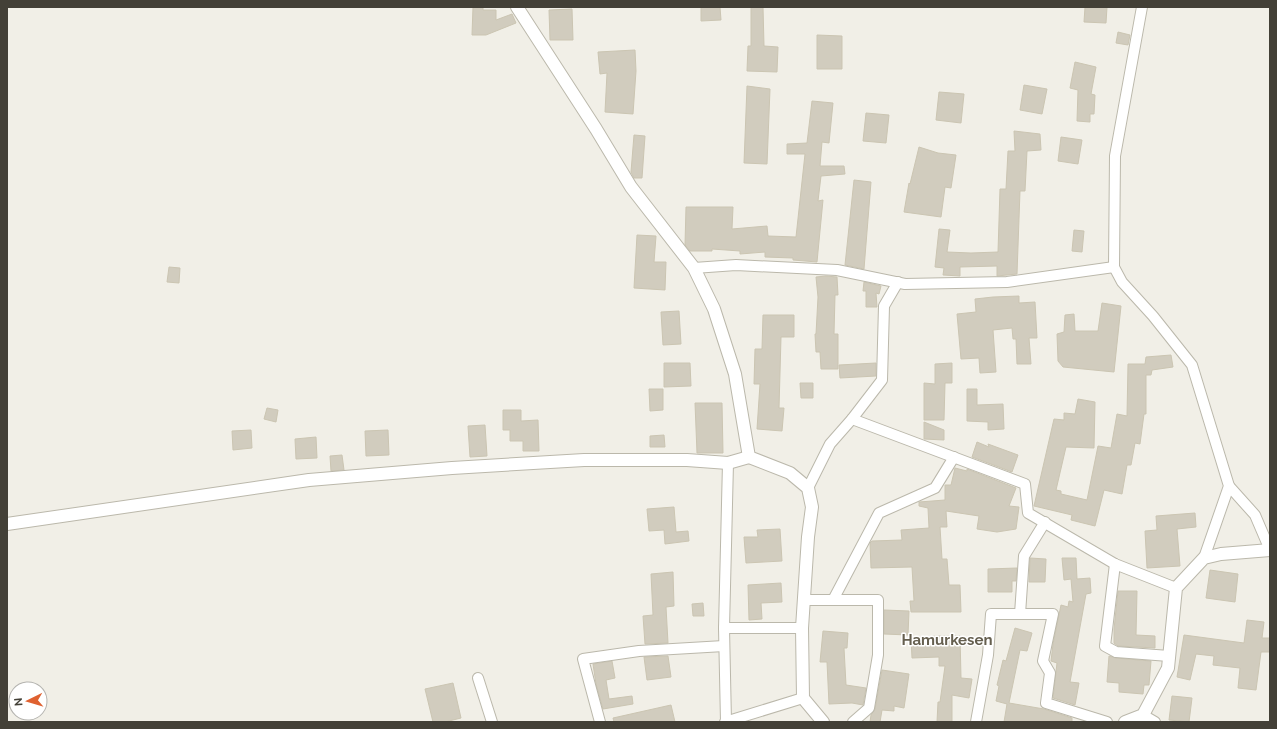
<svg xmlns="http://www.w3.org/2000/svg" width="1277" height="729" font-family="Raleway,sans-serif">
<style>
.building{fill:#d1ccbe;stroke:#cbc5b2}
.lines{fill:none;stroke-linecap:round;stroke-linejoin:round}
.minor-casing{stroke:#bbb8ab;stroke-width:12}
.tertiary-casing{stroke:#bbb8ab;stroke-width:14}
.minor{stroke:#fff;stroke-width:10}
.tertiary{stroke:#fff;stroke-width:12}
.labels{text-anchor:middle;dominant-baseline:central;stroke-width:3;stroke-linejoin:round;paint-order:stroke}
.quarter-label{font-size:15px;font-weight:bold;fill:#655f4f;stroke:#fff}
</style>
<rect width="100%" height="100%" fill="#f1efe7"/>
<g class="building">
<polygon points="473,7 483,7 483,10 496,10 496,20 512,14 516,23 486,35 472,35"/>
<polygon points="701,7 720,7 721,20 701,21"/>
<polygon points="751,7 763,7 764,46 778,47 777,72 747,71 748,46 751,46"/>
<polygon points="1085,7 1107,7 1106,23 1084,22"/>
<polygon points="572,9 573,40 550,40 549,10"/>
<polygon points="1118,32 1130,35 1128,45 1116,43"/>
<polygon points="817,35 842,36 842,69 817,69"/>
<polygon points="635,50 636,71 633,114 605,112 607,73 600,74 598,52"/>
<polygon points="1075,62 1096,67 1091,94 1095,95 1094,114 1090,114 1090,122 1077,121 1078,90 1070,88"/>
<polygon points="1024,85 1047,89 1042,114 1020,110"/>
<polygon points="747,86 770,89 767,164 744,163"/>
<polygon points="939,92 964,94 961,123 936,120"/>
<polygon points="812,101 833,103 829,143 822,142 820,166 844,166 845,174 821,176 818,201 823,200 817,262 793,260 793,258 765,257 765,252 740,254 740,251 712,249 712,251 690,251 685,245 686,207 733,207 732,229 767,226 768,236 796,237 805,154 787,154 787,144 807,143"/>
<polygon points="866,113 889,115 886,143 863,141"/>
<polygon points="1014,131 1040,134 1041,150 1027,151 1025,191 1020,191 1017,274 997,276 997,266 960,267 960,276 943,275 944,268 935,267 939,229 950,230 947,252 971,253 998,252 1000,189 1006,189 1008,151 1015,151"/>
<polygon points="634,135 645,136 642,178 634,178 631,172"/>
<polygon points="1061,137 1082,140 1078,164 1058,161"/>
<polygon points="919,147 938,153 956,155 951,188 945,187 941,217 904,212 909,183 910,184"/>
<polygon points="854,180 871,182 864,269 845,265"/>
<polygon points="1074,230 1084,231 1082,252 1072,251"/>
<polygon points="637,235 656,236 654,262 666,262 665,290 634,288"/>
<polygon points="169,267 180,268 179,283 167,282"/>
<polygon points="826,276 837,277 838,295 835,295 834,334 838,334 838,369 821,369 820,352 816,352 815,334 816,334 818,297 816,277"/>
<polygon points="864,282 881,286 879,294 876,293 877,307 866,307 866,291 863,291"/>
<polygon points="1019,296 1019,303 1035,302 1037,338 1029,338 1031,364 1017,364 1016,339 1013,339 1012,328 993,330 996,372 980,373 979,358 961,359 957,314 976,312 975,299 993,297"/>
<polygon points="1102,303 1121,306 1114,372 1063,367 1058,361 1057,334 1064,332 1065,315 1074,314 1075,331 1098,331"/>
<polygon points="679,311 681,344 663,345 661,312"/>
<polygon points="763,315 794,315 794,337 781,337 779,408 784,408 782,431 757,429 760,384 754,384 755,349 762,349"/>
<polygon points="1171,355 1173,367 1152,370 1151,375 1146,375 1146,414 1144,414 1140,444 1135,443 1131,465 1127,465 1122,494 1104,490 1095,526 1071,520 1072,515 1034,506 1054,419 1064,420 1064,413 1075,414 1078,399 1095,402 1094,448 1066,447 1056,490 1061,491 1061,494 1087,500 1098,446 1111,448 1117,414 1127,416 1128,364 1145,364 1146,357"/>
<polygon points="664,363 690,363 691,386 664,387"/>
<polygon points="876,363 876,376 840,378 839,365"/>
<polygon points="952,363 952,383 945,383 944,420 924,420 924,383 935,384 935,364"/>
<polygon points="800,383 813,383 813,398 801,398"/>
<polygon points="649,389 663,389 663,410 650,411"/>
<polygon points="967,389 977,389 977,405 1003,404 1004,429 988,430 988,422 967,421"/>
<polygon points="695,403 722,403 723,453 697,453"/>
<polygon points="267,408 278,410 276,422 264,419"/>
<polygon points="503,410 521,410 521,421 538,420 539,451 523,451 523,441 510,441 510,430 503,430"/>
<polygon points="924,422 944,430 944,440 924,439"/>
<polygon points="485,425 487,456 470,457 468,426"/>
<polygon points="251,430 252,448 233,450 232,431"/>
<polygon points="388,430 389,455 366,456 365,431"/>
<polygon points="664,435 665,447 650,447 650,436"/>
<polygon points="316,437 317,458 296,459 295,439"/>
<polygon points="977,442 989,447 988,444 1018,455 1012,472 972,457"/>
<polygon points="342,455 344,470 331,471 330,456"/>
<polygon points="955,468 967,471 967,469 1016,488 1009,506 1019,507 1016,529 997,532 977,529 979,516 946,511 947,527 940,527 942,559 947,559 949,585 960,585 961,612 911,612 910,601 914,601 912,567 871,568 870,543 872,541 902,540 901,530 929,528 928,508 919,506 919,502 945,500 945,485 951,485"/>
<polygon points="674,507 676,532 688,531 689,541 665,544 664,530 649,531 647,509"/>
<polygon points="1195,513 1196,527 1177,529 1180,566 1147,568 1145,531 1157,530 1156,516"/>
<polygon points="780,529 782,561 746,563 744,537 758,537 757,530"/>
<polygon points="1030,558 1046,559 1045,582 1029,582"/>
<polygon points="1062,558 1076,558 1077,579 1090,578 1091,593 1086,594 1070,682 1079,683 1075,705 1053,698 1057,663 1051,661 1053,644 1061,605 1068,607 1069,601 1073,602 1071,579 1064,580"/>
<polygon points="1017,568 1016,581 1012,581 1012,592 988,592 988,569"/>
<polygon points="1210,570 1238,574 1235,602 1206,598"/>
<polygon points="673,572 674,606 666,607 668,643 645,644 643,616 653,615 651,574"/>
<polygon points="781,583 782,602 761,603 762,619 749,620 748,585"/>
<polygon points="1118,591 1137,591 1136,635 1155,636 1155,648 1118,646 1114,643 1114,629"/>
<polygon points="703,603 704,616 693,616 692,604"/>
<polygon points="884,610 909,611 908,635 884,634"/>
<polygon points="1247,620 1264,622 1262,638 1270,638 1270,652 1261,652 1256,690 1238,688 1240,668 1213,665 1214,656 1196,654 1190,680 1177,677 1184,635 1244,643"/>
<polygon points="1015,628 1032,633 1027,651 1020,650 1009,703 1044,709 1072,718 1072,722 1004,722 1007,704 996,701 999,686 997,685 1003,660 1006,661"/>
<polygon points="823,631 848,633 847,648 844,648 846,685 866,688 863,705 852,703 829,704 827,662 820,662"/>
<polygon points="938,636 960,636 961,678 972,679 969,698 952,695 952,722 937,722 938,702 940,702 945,666 939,666 939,657 912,658 911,638"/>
<polygon points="668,656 671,677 647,680 644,657"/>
<polygon points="1109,656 1116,658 1151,661 1149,685 1144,685 1143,694 1119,692 1119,683 1107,682"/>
<polygon points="612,661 615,678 606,680 609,699 632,696 633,704 603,709 596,684 593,664"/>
<polygon points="882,670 909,674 904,708 894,706 894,711 882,710 880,722 870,722 871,715 875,709"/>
<polygon points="453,683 461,718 445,722 433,722 425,689"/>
<polygon points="1172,696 1192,698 1189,722 1169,720"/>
<polygon points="671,705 675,722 614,722 613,718"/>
</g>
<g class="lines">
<g class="minor-casing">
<g id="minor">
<polyline points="1142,7 1115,156 1114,267 1122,282 1153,316 1192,365 1229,486 1204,558"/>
<polyline points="694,268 736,265 837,270 905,284 1007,282 1114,267"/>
<polyline points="852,419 1025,484 1028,513 1115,564 1176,588"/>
<polyline points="1229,486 1255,515 1270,550"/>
<polyline points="808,488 830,444 852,419 882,380 884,306 898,282"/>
<polyline points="1115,564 1105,646 1116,652 1169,656"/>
<polyline points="804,600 878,600 878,655 869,708 853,722"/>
<polyline points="833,600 879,513 935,488 954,457"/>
<polyline points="1020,614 1024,556 1045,522"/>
<polyline points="724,628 802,628"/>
<polyline points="478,678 492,722"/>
<polyline points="1143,715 1155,722"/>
<polyline points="600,722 583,659 639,651 724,646"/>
<polyline points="725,722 803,698"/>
<polyline points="726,722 724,628 728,463"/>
<polyline points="976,722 988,655 991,614 1053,614 1043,661 1050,673 1046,703 1107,722"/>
</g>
</g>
<g class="tertiary-casing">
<g id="tertiary">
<polyline points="517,7 596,129 631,187 694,268 714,309 735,374 749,457 790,473 808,488 812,507 808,537 802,628 803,698 823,722"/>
<polyline points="7,524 309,480 452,468 584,460 687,460 728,463 749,457"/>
<polyline points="1125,722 1143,715 1168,668 1176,588 1204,558 1221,554 1270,550"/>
</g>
</g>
<use href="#minor" class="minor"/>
<use href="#tertiary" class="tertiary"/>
</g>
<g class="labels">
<g class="quarter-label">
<text x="947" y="640">Hamurkesen</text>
</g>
</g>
<rect width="1277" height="729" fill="none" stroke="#434037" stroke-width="16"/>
<g transform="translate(28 701) rotate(265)"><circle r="19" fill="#ffffff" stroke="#b4b3af"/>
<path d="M0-3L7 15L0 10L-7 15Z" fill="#df6130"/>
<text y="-6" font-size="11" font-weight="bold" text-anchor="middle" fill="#434037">N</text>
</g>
</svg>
